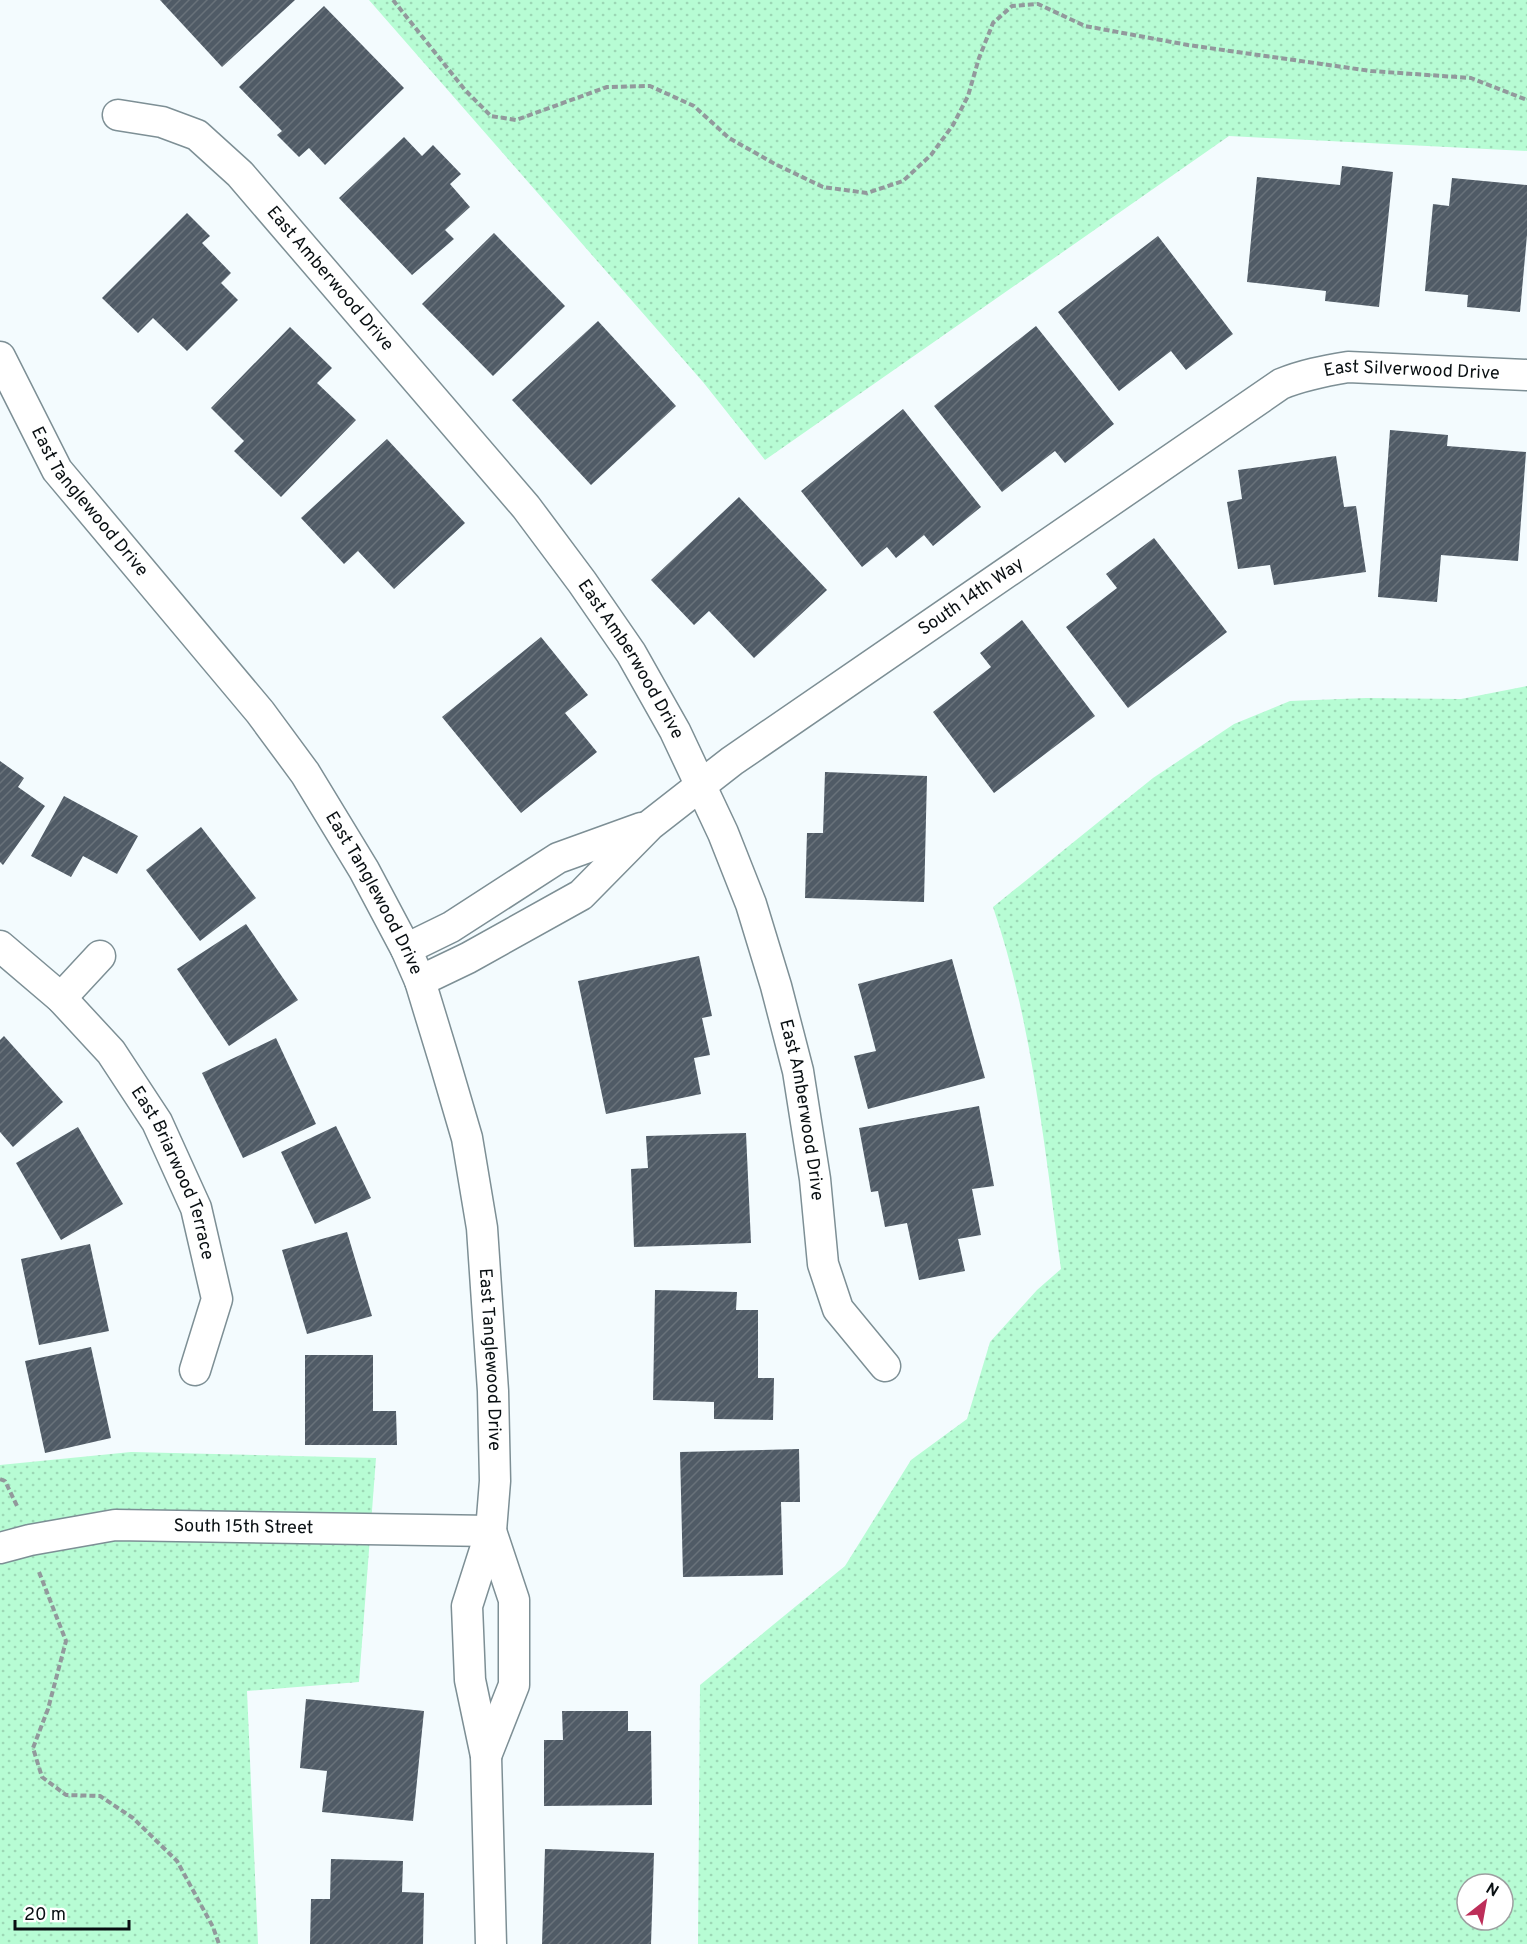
<svg xmlns="http://www.w3.org/2000/svg" width="1527" height="1944" font-family="Overpass,sans-serif">
<style>
.grass{fill:url(#grass-dots);fill-rule:evenodd}
.building{fill:url(#building-hatch)}
.lines{fill:none;stroke-linecap:round;stroke-linejoin:round}
.minor-casing{stroke:#7d8f95;stroke-width:33}
.path{stroke:#92999c;stroke-width:4;stroke-dasharray:6 3;stroke-linecap:butt}
.minor{stroke:#fff;stroke-width:30}
.labels{text-anchor:middle;dominant-baseline:central;stroke-width:6;stroke-linejoin:round;paint-order:stroke}
.street-label{font-size:18px;fill:#090f12;stroke:#fff}
</style>
<defs>
<pattern id="grass-dots" width="8" height="8" patternUnits="userSpaceOnUse" patternTransform="scale(1.5)"><rect width="8" height="8" fill="#b7fcd4"/><path d="M2 2h.1M6 6h.1" fill="none" stroke="#9cd7b5" stroke-width="1.8" stroke-linecap="round"/></pattern>
<pattern id="building-hatch" width="6" height="6" patternUnits="userSpaceOnUse" patternTransform="scale(1.5)"><rect width="6" height="6" fill="#505b66"/><path d="M-1 1l2-2M0 6l6-6M5 7l2-2" fill="none" stroke="#69727a"/></pattern>
</defs>
<rect width="100%" height="100%" fill="#f3fbfe"/>
<g class="grass">
<polygon points="369,0 1527,0 1527,151 1229,136 765,460 703,382"/>
<path d="M1527,686V1944H698L700,1685L845,1566L911,1460L967,1419L990,1342L1037,1290L1061,1269C1045,1150 1032,1021 993,907L1153,778L1234,724L1290,701L1366,698L1461,699ZM1467,1884H1503V1920H1467Z"/>
<polygon points="131,1452 376,1458 359,1682 247,1691 258,1944 0,1944 0,1465"/>
</g>
<g class="building">
<polygon points="160,0 295,0 222,67"/>
<polygon points="324,6 404,88 325,165 309,148 299,157 277,135 282,131 239,87"/>
<polygon points="404,137 422,156 433,145 461,174 450,184 470,207 445,230 454,239 412,275 339,198"/>
<polygon points="1342,166 1393,172 1379,307 1325,301 1326,291 1247,282 1257,177 1340,185"/>
<polygon points="1452,178 1527,185 1527,235 1520,312 1467,307 1468,295 1425,291 1433,204 1449,206"/>
<polygon points="187,213 210,236 202,243 231,273 221,283 238,300 187,351 153,318 138,333 102,298"/>
<polygon points="494,233 565,306 493,376 422,304"/>
<polygon points="1158,236 1233,334 1186,370 1171,351 1119,391 1058,312"/>
<polygon points="598,321 676,406 591,485 512,400"/>
<polygon points="1036,326 1114,424 1065,463 1055,451 1002,492 934,406"/>
<polygon points="290,327 332,368 317,383 356,420 281,497 234,451 244,441 211,408"/>
<polygon points="903,409 981,507 933,546 924,535 896,558 887,547 862,567 801,491"/>
<polygon points="1390,430 1448,435 1447,446 1526,452 1518,561 1441,555 1437,602 1378,597"/>
<polygon points="387,439 465,523 394,589 358,551 344,564 301,518"/>
<polygon points="1336,456 1344,507 1356,506 1366,572 1274,585 1270,565 1238,569 1227,502 1242,499 1238,470"/>
<polygon points="739,497 827,590 754,658 709,611 694,625 651,580"/>
<polygon points="1154,538 1227,632 1128,708 1066,627 1117,588 1106,574"/>
<polygon points="1022,620 1095,716 994,793 933,712 991,667 980,653"/>
<polygon points="541,637 588,695 565,713 597,752 521,813 442,717"/>
<polygon points="0,761 24,778 18,787 45,806 3,865 0,862"/>
<polygon points="825,772 927,776 924,902 805,898 807,833 823,833"/>
<polygon points="64,796 138,836 117,874 83,856 71,877 31,856"/>
<polygon points="201,827 256,898 200,941 146,870"/>
<polygon points="246,924 298,1000 229,1046 177,969"/>
<polygon points="699,956 712,1016 702,1018 710,1055 694,1058 701,1094 606,1114 578,981"/>
<polygon points="952,959 985,1078 868,1109 854,1056 876,1051 858,984"/>
<polygon points="4,1036 63,1102 13,1147 0,1132 0,1040"/>
<polygon points="276,1038 316,1124 243,1158 202,1073"/>
<polygon points="979,1106 994,1186 972,1189 981,1235 958,1239 965,1271 919,1280 907,1223 885,1227 878,1191 871,1192 859,1128"/>
<polygon points="336,1126 371,1198 315,1224 281,1152"/>
<polygon points="78,1127 123,1204 61,1240 16,1163"/>
<polygon points="746,1133 751,1243 634,1247 631,1169 648,1168 646,1136"/>
<polygon points="347,1232 372,1316 307,1334 282,1250"/>
<polygon points="90,1244 109,1331 39,1345 21,1259"/>
<polygon points="655,1290 737,1292 736,1310 758,1310 758,1378 774,1378 773,1420 714,1419 714,1402 653,1400"/>
<polygon points="91,1347 111,1438 45,1453 25,1361"/>
<polygon points="305,1355 373,1355 373,1411 396,1411 397,1445 305,1445"/>
<polygon points="799,1449 800,1502 781,1502 783,1575 683,1577 680,1452"/>
<polygon points="306,1699 424,1711 413,1821 322,1812 327,1771 300,1768"/>
<polygon points="562,1711 628,1711 628,1731 651,1731 652,1805 544,1806 544,1740 563,1740"/>
<polygon points="545,1849 654,1853 651,1944 542,1944"/>
<polygon points="331,1859 403,1861 402,1892 424,1893 423,1944 310,1944 311,1899 330,1899"/>
</g>
<g class="lines">
<g class="minor-casing">
<g id="minor">
<path id="s1" d="M118,115L162,122L197,135L240,174L526,507L582,582L631,653L675,731L723,833L751,904L776,986L798,1071L815,1179L823,1264L838,1309L885,1366"/>
<path id="s2" d="M0,357L57,470L260,712L305,773L364,870L406,949L420,981L445,1063L467,1138L482,1228L493,1391L495,1481L491,1531L467,1606L470,1680L486,1756L491,1944"/>
<path id="s3" d="M0,946L61,998L111,1052L157,1122L196,1208L217,1299L195,1370"/>
<polyline points="406,949 451,927 558,858 641,828"/>
<path id="s4" d="M420,981L468,958L581,895L650,825L732,761L1281,384C1303,375 1324,371 1348,367L1527,375"/>
<polyline points="61,998 100,956"/>
<path id="s5" d="M0,1548L30,1540L115,1525L491,1531"/>
<polyline points="486,1756 514,1685 514,1600 491,1531"/>
</g>
</g>
<g class="path">
<polyline points="393,0 465,90 491,116 516,120 607,87 650,86 694,106 729,138 775,164 823,187 867,193 903,181 931,155 953,125 968,96 979,58 993,23 1012,6 1038,4 1085,26 1188,45 1371,71 1471,78 1527,100"/>
<polyline points="0,1479 5,1481 18,1508"/>
<polyline points="39,1572 66,1641 48,1709 33,1748 42,1777 66,1795 100,1796 133,1818 177,1861 213,1927 219,1944"/>
</g>
<use href="#minor" class="minor"/>
</g>
<g class="labels">
<g class="street-label">
<text stroke="none"><textPath href="#s1" startOffset="278">East Amberwood Drive</textPath></text>
<text stroke="none"><textPath href="#s4" startOffset="1184">East Silverwood Drive</textPath></text>
<text stroke="none"><textPath href="#s2" startOffset="171">East Tanglewood Drive</textPath></text>
<text stroke="none"><textPath href="#s4" startOffset="675">South 14th Way</textPath></text>
<text stroke="none"><textPath href="#s1" startOffset="764">East Amberwood Drive</textPath></text>
<text stroke="none"><textPath href="#s2" startOffset="657">East Tanglewood Drive</textPath></text>
<text stroke="none"><textPath href="#s1" startOffset="1250">East Amberwood Drive</textPath></text>
<text stroke="none"><textPath href="#s3" startOffset="291">East Briarwood Terrace</textPath></text>
<text stroke="none"><textPath href="#s2" startOffset="1143">East Tanglewood Drive</textPath></text>
<text stroke="none"><textPath href="#s5" startOffset="246">South 15th Street</textPath></text>
</g>
</g>
<g transform="translate(1485 1902) rotate(31)"><circle r="28" fill="#ffffff" stroke="#9d9fa0" stroke-width="1.5"/>
<path d="M0-4.5L10 22L0 15L-10 22Z" fill="#bd2e59"/>
<text y="-9" font-size="16" font-weight="bold" text-anchor="middle" fill="#090f12">N</text>
</g>
<path d="M15 1920v9h114v-9" fill="none" stroke="#090f12" stroke-width="3"/>
<text x="24" y="1920" font-size="18" fill="#090f12" stroke="#ffffff" stroke-width="4.5" paint-order="stroke">20 m</text>
</svg>
